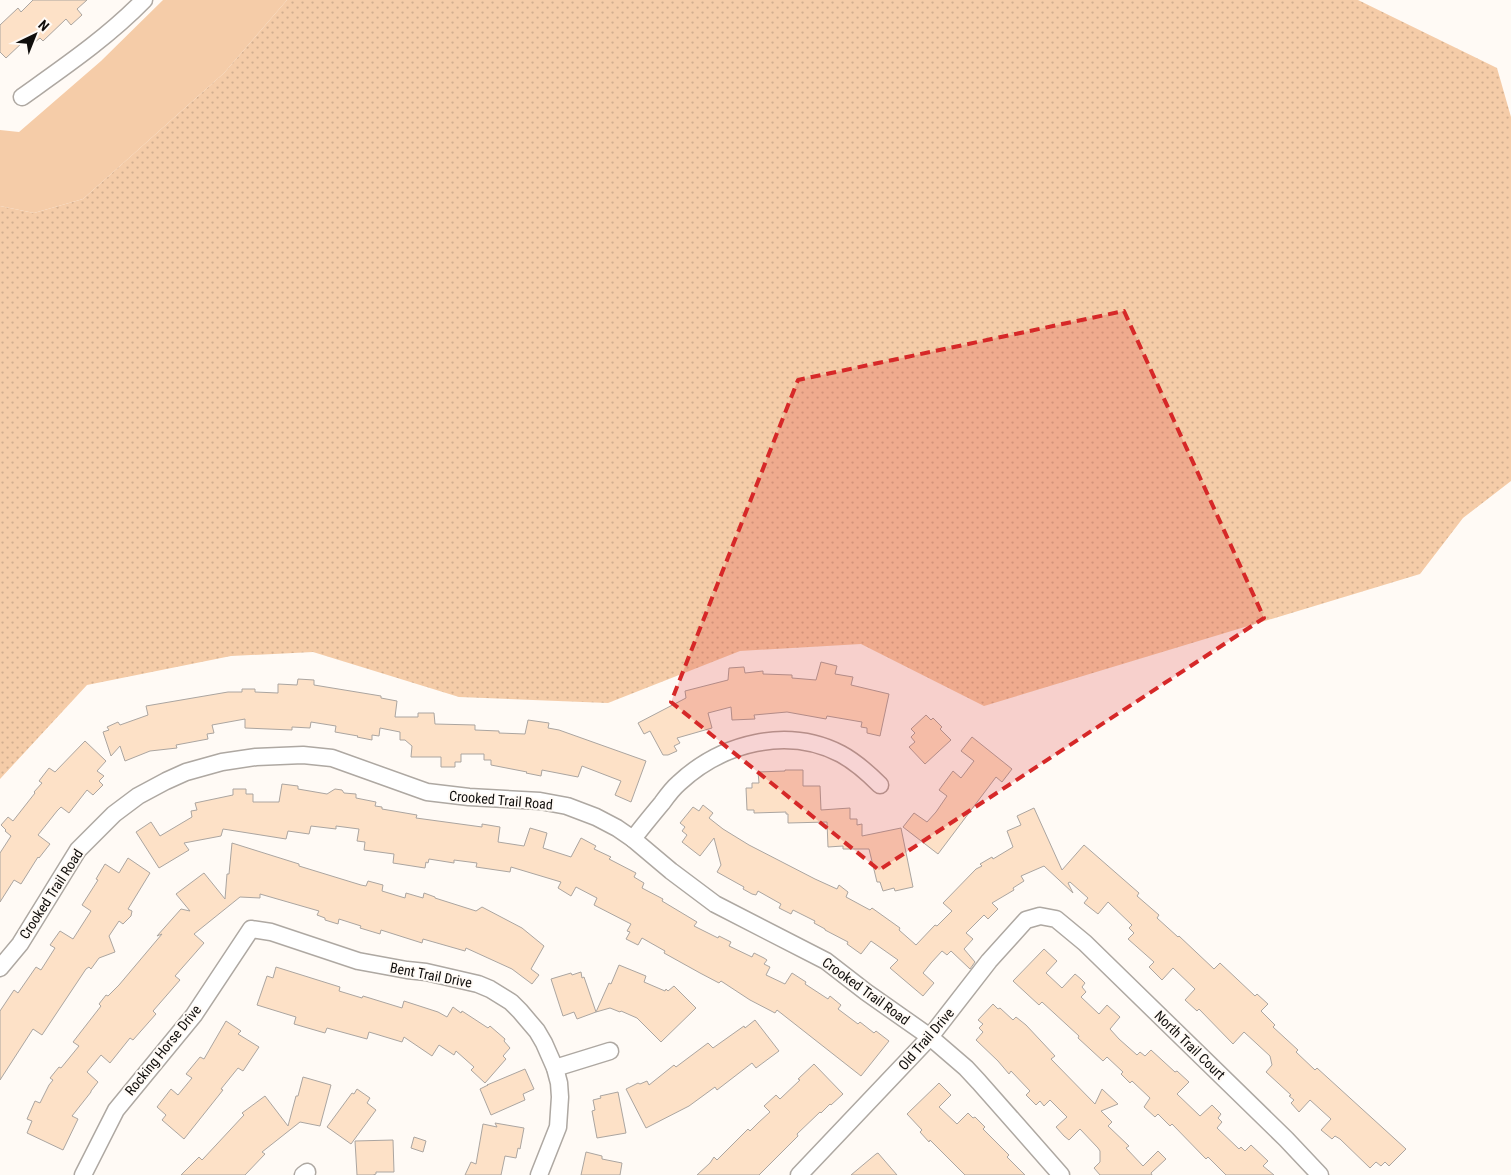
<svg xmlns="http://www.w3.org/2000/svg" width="1511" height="1175" font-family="'Roboto Condensed',sans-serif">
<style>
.grass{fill:url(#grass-dots)}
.green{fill:#f5cca8}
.building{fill:#fde1c7;stroke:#aba5a0}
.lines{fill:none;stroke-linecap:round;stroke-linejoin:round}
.minor-casing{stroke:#aea8a2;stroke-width:19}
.minor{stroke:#fff;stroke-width:16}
.marked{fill:#d62828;fill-opacity:0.2;stroke:#d62828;stroke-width:4;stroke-dasharray:10 6;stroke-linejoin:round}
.labels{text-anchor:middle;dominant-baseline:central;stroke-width:4;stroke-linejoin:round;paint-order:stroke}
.street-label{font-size:14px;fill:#100e0c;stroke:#fffaf5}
</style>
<defs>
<pattern id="grass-dots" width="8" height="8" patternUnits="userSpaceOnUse" patternTransform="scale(1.25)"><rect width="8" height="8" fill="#f5cca8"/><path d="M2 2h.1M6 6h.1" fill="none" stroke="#d1ae8f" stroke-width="1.8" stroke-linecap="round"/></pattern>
</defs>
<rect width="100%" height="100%" fill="#fffaf5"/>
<polygon class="grass" points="287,0 1358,0 1497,68 1511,117 1511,481 1463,518 1420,574 984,706 861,644 740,651 608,703 459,697 313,652 231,656 87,685 0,779 0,206 34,213 83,199 224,73"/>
<polygon class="green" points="163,0 287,0 224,73 83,199 34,213 0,206 0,130 19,132 101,61"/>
<g class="building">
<polygon points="33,0 87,0 77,9 82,15 71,25 66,19 43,41 40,38 29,47 24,41 6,58 0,52 0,25 18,8 21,12"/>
<polygon points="821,662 837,666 835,674 853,677 851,685 889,694 880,736 867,733 867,728 861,727 862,722 827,716 826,719 787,712 754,715 755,719 732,720 731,707 708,713 712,728 677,738 680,743 674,746 677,751 668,755 663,755 650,731 644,734 638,723 686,698 685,691 728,680 729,668 744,667 745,673 763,671 763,674 792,675 792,678 816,680"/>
<polygon points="298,679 314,680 314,685 381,696 381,698 397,701 395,717 418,717 418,713 434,713 435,724 475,725 475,730 499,731 499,733 525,734 528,720 549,723 548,728 559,730 646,761 631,802 615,795 621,781 582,766 578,777 542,770 541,776 526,773 527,772 491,765 491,760 484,760 484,754 461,754 461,762 455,762 455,767 441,767 441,757 411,757 412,746 405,740 400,740 400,732 380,728 379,736 372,735 372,740 357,737 358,736 335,732 336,726 311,722 310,728 292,727 292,730 245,728 245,719 212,725 214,733 207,734 208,739 176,745 177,748 150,751 125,761 120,746 111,756 103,732 109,730 107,727 118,722 120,725 148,715 146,706 228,692 242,692 242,689 255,689 255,692 278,693 278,684 297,685"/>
<polygon points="926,715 931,720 933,718 942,727 940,729 951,740 925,764 909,747 915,742 911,737 915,733 911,729"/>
<polygon points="972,737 1012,769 1002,782 996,777 938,854 903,827 914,813 927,822 936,812 947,796 939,790 953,771 961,778 974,761 961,751"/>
<polygon points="85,741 106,761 97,771 104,776 99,781 103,785 93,795 87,790 69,813 61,807 57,811 38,835 50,844 39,858 38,857 21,884 14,880 0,902 0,853 11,836 5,831 6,830 1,825 8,817 13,821 35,793 34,792 42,783 39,781 49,768 55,772"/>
<polygon points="785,770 803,770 803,786 820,786 821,810 850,808 850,819 857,819 857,825 862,824 862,836 901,828 913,887 895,891 894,888 883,891 880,882 877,882 869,849 843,849 843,846 828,847 827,822 788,823 788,814 786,814 786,812 754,813 754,810 747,810 746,788 752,788 752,783 759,783 758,772 785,771"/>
<polygon points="282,784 298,786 298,789 327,794 335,789 342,790 344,793 356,794 356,798 376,802 375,806 382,807 382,809 417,815 416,818 482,827 482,824 500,827 498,842 524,846 530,828 547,833 543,848 571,857 581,838 596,846 594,849 611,857 609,859 636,873 634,877 644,883 642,888 663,899 662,901 697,922 694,926 718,938 719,936 731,942 729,946 752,957 754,953 764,958 767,960 764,964 770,967 766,975 785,984 792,973 806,982 805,984 828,999 830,996 841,1005 838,1009 858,1024 860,1022 874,1033 876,1031 889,1041 861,1076 777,1010 775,1013 750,1000 721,981 719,983 700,973 664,953 665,951 642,938 638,945 626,939 630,932 627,931 631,924 594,905 597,898 576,887 571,896 558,888 561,882 511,867 510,872 476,867 477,863 454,860 454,863 429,859 428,863 426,862 425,868 393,863 394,854 364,850 365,842 357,841 359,829 336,826 336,829 311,826 309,834 288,831 286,839 223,829 221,836 184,843 189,850 159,868 136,832 151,822 160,836 192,817 191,811 197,810 195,803 233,795 233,789 246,789 246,794 253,794 253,802 279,802"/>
<polygon points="703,805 713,813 709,818 723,829 749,845 815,879 837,889 839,885 848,892 846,897 870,910 872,908 900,928 899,930 916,945 935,925 937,926 952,911 943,903 976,869 982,866 980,864 992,857 993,859 1013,847 1007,831 1021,825 1017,816 1034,808 1062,870 1084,845 1139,893 1137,896 1159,915 1157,918 1178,937 1179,936 1214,969 1220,963 1255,996 1257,994 1268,1004 1261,1011 1275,1025 1273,1027 1298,1050 1296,1052 1315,1070 1317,1068 1406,1149 1389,1166 1385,1162 1381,1166 1376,1162 1370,1168 1340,1139 1335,1136 1332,1139 1321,1130 1331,1119 1310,1100 1299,1112 1291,1103 1294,1100 1289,1096 1291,1095 1266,1072 1272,1065 1270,1056 1244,1032 1233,1044 1199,1009 1197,1011 1185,1000 1195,989 1173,968 1162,980 1149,967 1154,962 1128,939 1134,933 1129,928 1132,925 1108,902 1098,914 1084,903 1088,898 1070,882 1068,883 1073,893 1044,866 1021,876 1024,881 1013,888 1014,890 992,903 998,909 988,919 984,915 966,933 973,939 964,949 975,962 970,969 951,951 947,955 942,951 931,963 923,973 934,983 923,996 890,968 898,960 871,941 861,954 847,944 848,942 825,930 825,929 814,923 815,921 793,910 791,914 779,908 781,904 758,891 756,895 752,894 743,889 744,887 717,872 721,865 714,838 700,856 682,842 687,835 682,831 685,827 680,823 693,807 699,811"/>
<polygon points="232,843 299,864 299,866 361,885 366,886 368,881 383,885 382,891 405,898 406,893 423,898 424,893 435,897 435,898 476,911 482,907 522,928 544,946 531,969 539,975 532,984 512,969 466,948 465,951 423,939 422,943 381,930 380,934 360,928 361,926 339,919 338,924 325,920 325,918 317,915 319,911 260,894 260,898 240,897 194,934 204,943 175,976 180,980 153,1011 156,1014 133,1040 130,1038 110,1063 101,1055 87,1072 98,1082 91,1091 91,1092 72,1116 78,1119 63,1150 27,1133 32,1121 27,1119 35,1101 40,1103 49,1085 53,1080 50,1078 59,1067 61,1068 79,1046 73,1042 101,1006 99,1004 106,995 108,996 119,985 162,934 157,936 181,909 190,911 176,894 204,873 225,899 227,874 229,874"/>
<polygon points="128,858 150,873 128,909 132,911 131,916 123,924 119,921 109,936 115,952 99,958 91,969 89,967 86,969 42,1035 33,1029 0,1080 0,1011 14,990 18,993 36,967 41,970 55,948 50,945 60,931 73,939 91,911 82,905 98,880 96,879 105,864 119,873"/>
<polygon points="1044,949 1057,961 1046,973 1062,988 1075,974 1081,979 1085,983 1082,987 1086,992 1081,997 1099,1014 1107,1005 1120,1017 1110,1029 1119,1039 1137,1055 1140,1052 1145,1056 1151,1050 1175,1072 1177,1071 1189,1082 1177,1094 1200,1116 1212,1105 1221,1114 1218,1118 1222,1122 1217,1128 1239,1149 1241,1147 1245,1151 1251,1145 1268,1161 1263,1166 1274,1175 1226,1175 1208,1157 1206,1159 1172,1124 1170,1126 1158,1114 1155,1117 1144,1107 1150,1098 1132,1081 1130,1083 1121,1074 1123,1072 1107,1057 1103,1061 1078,1038 1079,1036 1042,1002 1039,1005 1013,981"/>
<polygon points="619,965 646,976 644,982 665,991 666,989 668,991 674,986 696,1008 661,1042 637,1018 621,1011 620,1012 610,1008 596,1012 609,983 611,984"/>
<polygon points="276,967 340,987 339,991 362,998 363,996 402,1008 404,1001 438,1012 447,1017 453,1007 461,1013 462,1011 488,1028 490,1026 505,1039 504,1041 510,1048 503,1056 506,1059 485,1083 471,1070 474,1067 456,1051 454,1055 439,1045 432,1056 404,1037 402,1042 369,1032 367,1039 327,1028 325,1033 294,1024 296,1017 257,1005 267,976 273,978"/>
<polygon points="581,972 582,978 584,977 596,1012 577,1019 574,1012 563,1016 551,979 571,973 572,975"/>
<polygon points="993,1004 998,1009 1000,1008 1013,1020 1016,1017 1026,1025 1055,1056 1051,1059 1095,1104 1102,1089 1118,1104 1101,1111 1112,1122 1108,1126 1129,1146 1126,1148 1143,1166 1158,1151 1166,1159 1151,1173 1152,1175 1100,1175 1094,1168 1100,1162 1100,1151 1098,1148 1080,1129 1069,1140 1064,1136 1056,1127 1067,1117 1050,1100 1044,1106 1040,1101 1036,1105 1026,1095 1030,1091 1011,1071 1009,1074 998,1061 976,1040 983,1032 979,1028 983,1024 978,1020"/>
<polygon points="755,1020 779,1051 756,1068 752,1063 717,1090 715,1087 689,1106 646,1128 626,1089 638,1083 640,1084 647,1081 649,1085 674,1065 676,1067 708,1043 713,1048 744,1026 745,1028"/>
<polygon points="226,1021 241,1031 238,1034 259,1047 243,1071 238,1068 221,1089 223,1090 184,1139 162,1120 166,1115 157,1107 171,1089 178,1095 192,1078 186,1074 200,1057 204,1059"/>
<polygon points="814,1064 843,1094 831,1105 830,1104 821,1113 820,1112 797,1134 798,1136 759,1175 697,1175 710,1163 714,1157 717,1160 748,1129 750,1131 758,1123 770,1112 764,1106 776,1095 780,1099 800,1080 798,1079"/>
<polygon points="525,1069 534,1089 523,1094 525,1100 491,1115 480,1089 488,1085 487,1085"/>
<polygon points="303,1077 331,1085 320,1126 300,1122 262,1152 265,1154 245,1175 181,1175 199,1157 202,1160 203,1159 244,1115 242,1113 265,1096 288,1126 296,1096 298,1096"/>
<polygon points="939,1083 951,1095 939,1107 957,1124 968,1113 973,1118 975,1117 985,1127 983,1129 1009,1155 1007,1157 1025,1175 965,1175 930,1140 929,1142 920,1132 922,1130 907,1114"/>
<polygon points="357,1089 370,1098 367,1103 376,1110 351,1144 327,1127 352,1093 354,1094"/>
<polygon points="618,1092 626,1133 597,1138 592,1111 595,1110 593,1100 601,1098 600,1096"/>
<polygon points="495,1123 524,1128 520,1149 518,1148 516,1158 505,1156 501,1175 465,1175 471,1162 476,1164 483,1124 497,1127"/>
<polygon points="414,1137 426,1141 423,1152 411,1148"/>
<polygon points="393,1140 394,1172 376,1172 376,1174 373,1175 357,1175 355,1141"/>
<polygon points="586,1152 602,1156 602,1159 622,1163 620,1175 581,1175"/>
<polygon points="878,1153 897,1175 851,1175 876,1154"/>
</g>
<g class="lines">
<g class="minor-casing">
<g id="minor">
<path d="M22,97C64,67 108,37 144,0"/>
<path d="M633,839C642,827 652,815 662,803C667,796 672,789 679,783C722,743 787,726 841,754C856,762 868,773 880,785"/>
<polyline points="0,968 20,944 78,850 114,814 138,796 166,781 186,772 222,762 256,757 303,755 332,758 427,792 469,797 540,801 567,806 596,817 617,828 633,839 671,871 715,904 826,961 866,992 930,1037 966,1068 979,1082 1061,1175"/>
<polyline points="555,1068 610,1051"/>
<polyline points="83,1175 116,1110 194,1015 251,929 271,932 358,961 407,970 426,972 478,984 490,989 511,1002 520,1011 537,1031 544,1043 555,1068 559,1083 560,1097 558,1127 539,1175"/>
<polyline points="303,1175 307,1172"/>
<polyline points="799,1175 930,1037 989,961 1026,920 1040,916 1056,919 1085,943 1286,1139 1320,1175"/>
</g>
</g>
<use href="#minor" class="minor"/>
</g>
<path class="marked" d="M1124,311L1264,618L879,870L671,702L798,380Z"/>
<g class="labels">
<g class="street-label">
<text transform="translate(501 800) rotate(5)">Crooked Trail Road</text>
<text transform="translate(51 894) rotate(-57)">Crooked Trail Road</text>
<text transform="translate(431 975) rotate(11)">Bent Trail Drive</text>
<text transform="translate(866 991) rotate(36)">Crooked Trail Road</text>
<text transform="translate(926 1039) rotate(-49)">Old Trail Drive</text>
<text transform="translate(1190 1045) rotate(44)">North Trail Court</text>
<text transform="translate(163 1050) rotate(-51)">Rocking Horse Drive</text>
</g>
</g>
<g transform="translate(35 35) rotate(43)" stroke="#fffaf5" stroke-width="4" paint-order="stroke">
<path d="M0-4L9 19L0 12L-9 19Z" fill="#100e0c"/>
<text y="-8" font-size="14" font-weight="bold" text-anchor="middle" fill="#100e0c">N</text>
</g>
</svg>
